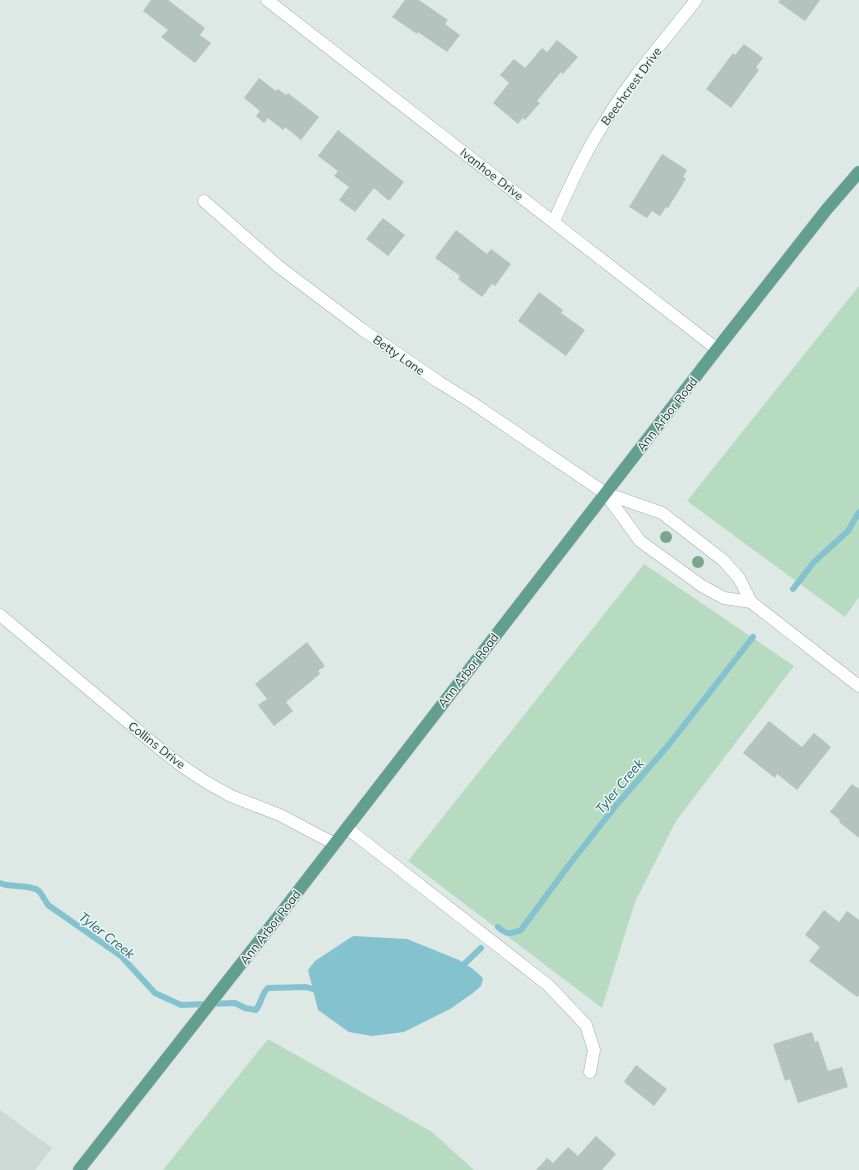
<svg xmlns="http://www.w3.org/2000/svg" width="859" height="1170" font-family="Mulish,sans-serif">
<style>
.built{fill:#ccd9d4}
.green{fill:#b6dbc1}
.water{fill:#85c2cf}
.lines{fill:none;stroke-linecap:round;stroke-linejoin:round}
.stream{stroke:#85c2cf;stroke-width:6}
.building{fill:#b3c4be}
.minor-casing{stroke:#a1b1ac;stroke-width:13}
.major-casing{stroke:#bcc4c2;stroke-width:13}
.minor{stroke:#fff;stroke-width:12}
.major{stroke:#629f91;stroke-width:12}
.tree{fill:#7ba68e}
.labels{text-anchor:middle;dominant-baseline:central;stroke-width:3;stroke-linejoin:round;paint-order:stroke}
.street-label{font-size:12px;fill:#1f3933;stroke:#eef6f2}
.water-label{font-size:13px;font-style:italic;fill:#1a6274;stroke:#eef6f2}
</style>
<rect width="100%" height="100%" fill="#dee9e5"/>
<polygon class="built" points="0,1110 52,1148 35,1170 0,1170"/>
<g class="green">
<polygon points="859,286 859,597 845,617 687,501"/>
<polygon points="644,564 794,666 676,821 635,902 602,1008 408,861"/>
<polygon points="268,1039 432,1132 474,1170 163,1170"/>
</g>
<polygon class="water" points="353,936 407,939 459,960 473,969 483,978 481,986 473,993 450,1009 404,1032 372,1036 349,1032 318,1010 308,970 315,961"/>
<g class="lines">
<g class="stream">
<polyline points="793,589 814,562 848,531 859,512"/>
<path d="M0,883L6,885L28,887L36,889L40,892L48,905L121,956L155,993L181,1005L235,1003L245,1008L256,1010C261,1003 262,993 268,988L306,987L319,991"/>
<path d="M498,927C506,935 510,934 521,930L569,865L618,803L667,747L753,637"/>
<polyline points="459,969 481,948"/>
</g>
</g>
<g class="building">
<polygon points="151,0 168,0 205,28 200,35 211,43 195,63 161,37 168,30 143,11"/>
<polygon points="405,0 419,0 448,20 445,24 460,35 447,52 418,32 417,34 392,17"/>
<polygon points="780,0 820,0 805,21 778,2"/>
<polygon points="557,40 578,57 563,74 561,72 537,101 540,103 525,120 523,118 518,124 493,103 509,83 500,75 514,59 525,68 542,48 547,52"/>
<polygon points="744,44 763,58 756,67 759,70 731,108 706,89 733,53 735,55"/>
<polygon points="259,78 276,91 278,89 286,95 288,93 319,117 301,140 285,127 283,130 268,118 264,123 256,116 260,111 244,98"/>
<polygon points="338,130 404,182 389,201 374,188 355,212 339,200 349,187 334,176 338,171 318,156"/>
<polygon points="662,154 687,170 683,177 686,179 668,208 666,207 660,216 652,211 647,218 629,207"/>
<polygon points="383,218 405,235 388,256 366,239"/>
<polygon points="456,230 487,254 491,249 511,264 495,286 492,284 482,297 458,279 460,276 435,258"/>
<polygon points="539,292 563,310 561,313 585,330 566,356 518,321"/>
<polygon points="307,642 325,666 318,671 320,674 286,702 293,711 274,726 258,705 267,699 255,684"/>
<polygon points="769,721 802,747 814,733 831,747 797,790 777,774 775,778 743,753"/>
<polygon points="852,784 859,789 859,838 839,822 840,820 830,812"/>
<polygon points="824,910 839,922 847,911 859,920 859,995 857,997 809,961 820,947 805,935"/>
<polygon points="812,1032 815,1042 818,1041 828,1071 842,1067 848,1087 798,1103 790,1079 785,1081 773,1044"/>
<polygon points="636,1065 667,1089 654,1106 624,1082"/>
<polygon points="596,1136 616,1154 602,1170 536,1170 547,1158 553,1163 568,1147 578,1156"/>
</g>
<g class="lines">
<g class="minor-casing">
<g id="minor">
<polyline points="267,0 717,349"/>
<polyline points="204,201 278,266 363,330 439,382 471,402 605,493 662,513 723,560 739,578 751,602 859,686"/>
<path d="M554,221C569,188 584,154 604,123C630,79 665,40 696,0"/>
<polyline points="605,493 640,541 702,586 724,598 751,602"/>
<polyline points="0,615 160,749 182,766 206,782 231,796 280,815 335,844"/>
<polyline points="347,828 548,985 586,1025 594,1050 590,1072"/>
</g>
</g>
<g class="major-casing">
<polyline id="major" points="79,1170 285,908 717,349 827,209 859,172"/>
</g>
<use href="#minor" class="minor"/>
<use href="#major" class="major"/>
</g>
<g class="tree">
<circle cx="666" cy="537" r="6"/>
<circle cx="698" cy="562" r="6"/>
</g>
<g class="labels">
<g class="street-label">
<text transform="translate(631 86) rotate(-54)">Beechcrest Drive</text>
<text transform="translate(492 174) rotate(38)">Ivanhoe Drive</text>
<text transform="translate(399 355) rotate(35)">Betty Lane</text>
<text transform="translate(667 414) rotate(-52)">Ann Arbor Road</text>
<text transform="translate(468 670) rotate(-52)">Ann Arbor Road</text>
<text transform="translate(157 745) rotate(38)">Collins Drive</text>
<text transform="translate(270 927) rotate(-52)">Ann Arbor Road</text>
</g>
<g class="water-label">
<text transform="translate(619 786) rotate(-50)">Tyler Creek</text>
<text transform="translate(107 935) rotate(38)">Tyler Creek</text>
</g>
</g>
</svg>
